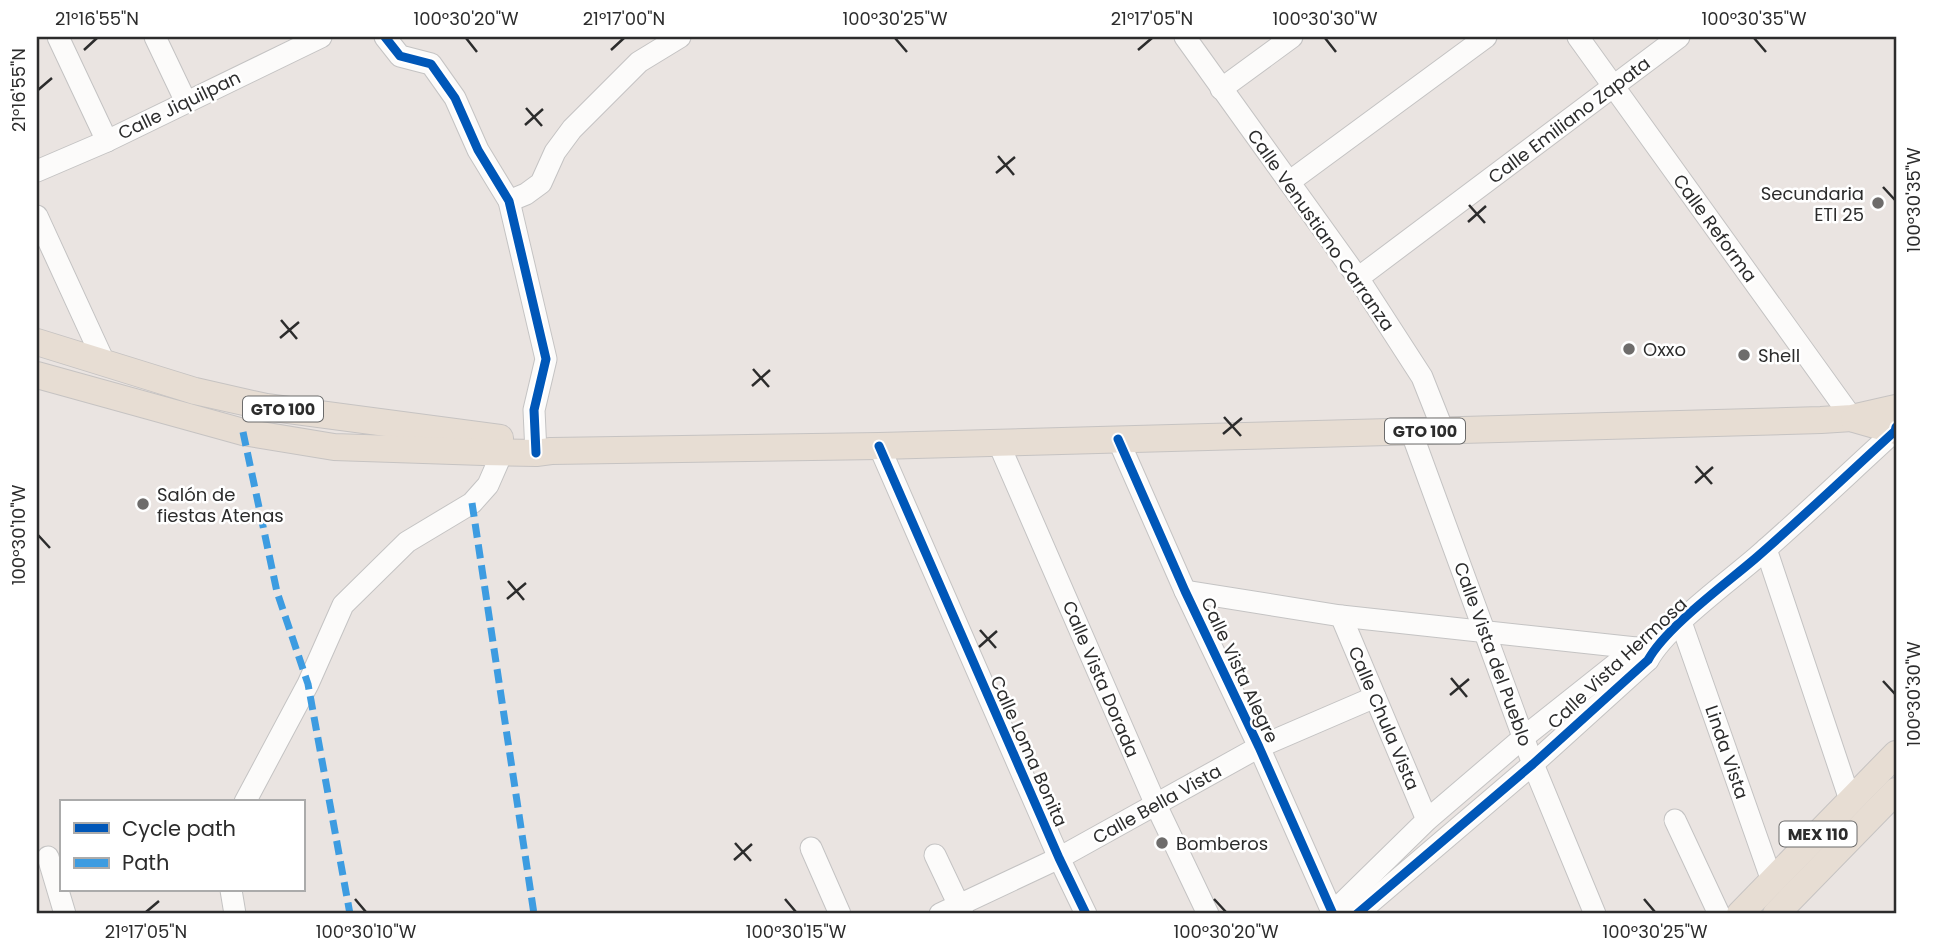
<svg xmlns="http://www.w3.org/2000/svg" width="1933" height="951" font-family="Poppins,sans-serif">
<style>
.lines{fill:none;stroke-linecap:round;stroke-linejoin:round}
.minor-casing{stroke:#c4c3c3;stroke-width:23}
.major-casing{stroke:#c6c3c2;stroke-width:28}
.minor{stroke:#fcfbfa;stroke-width:21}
.major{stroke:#e7ddd3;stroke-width:26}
.quiet{stroke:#3d9ce1;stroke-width:7;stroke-dasharray:14 7;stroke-linecap:butt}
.cycleway-casing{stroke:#fff;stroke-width:13}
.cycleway{stroke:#0057b8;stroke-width:9}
.ticks{fill:none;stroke:#2c2c2c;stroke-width:2.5}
.poi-dot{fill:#6e6c6b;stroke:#fff;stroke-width:2.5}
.labels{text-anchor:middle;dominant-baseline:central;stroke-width:5;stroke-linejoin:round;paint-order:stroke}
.shield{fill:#fff;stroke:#6b6b6b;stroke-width:2}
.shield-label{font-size:16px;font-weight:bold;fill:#2c2c2c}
.street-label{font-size:18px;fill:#2c2c2c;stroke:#fff}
.poi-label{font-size:18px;fill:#2c2c2c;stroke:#fff;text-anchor:start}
.neatline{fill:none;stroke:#2c2c2c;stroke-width:2.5}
.ticks-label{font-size:18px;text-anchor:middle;fill:#2c2c2c}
</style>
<rect width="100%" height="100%" fill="#eae4e1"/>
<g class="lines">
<g class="minor-casing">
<g id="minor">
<polyline points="58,37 107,141"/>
<polyline points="155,37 186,102"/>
<polyline points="385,37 400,56 431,64 455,98 478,150 509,201 546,359 534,410 536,453"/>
<polyline points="1185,37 1358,278 1422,377 1443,430"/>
<polyline points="1578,37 1852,418"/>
<polyline points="1221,89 1292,37"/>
<polyline points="37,171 107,141 321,37"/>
<polyline points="1289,182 1486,37"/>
<polyline points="509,201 526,194 541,183 555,152 572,129 639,62 680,37"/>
<polyline points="37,216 105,364"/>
<polyline points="1358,278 1679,37"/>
<polyline points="1411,431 1533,764 1595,914"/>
<polyline points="1118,439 1185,591 1259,747 1333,914"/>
<polyline points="998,442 1156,805 1208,914"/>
<polyline points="879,446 1059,858 1086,914"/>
<polyline points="1766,549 1850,800"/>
<polyline points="1185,591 1341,616 1636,648 1648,660"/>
<polyline points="1341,616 1427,820"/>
<polyline points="1681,622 1772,881"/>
<polyline points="245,802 308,684 343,605 407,542 472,503 488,485 502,453"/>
<polyline points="1675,820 1719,914"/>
<polyline points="811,848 840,914"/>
<polyline points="935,855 963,914"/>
<polyline points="48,857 65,914"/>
<polyline points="231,890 235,914"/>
<polyline points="940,914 1059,858 1259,747 1375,697"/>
<polyline points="1331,914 1427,820 1524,737 1636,648 1643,648"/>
<path d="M1357,914L1533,764L1648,660C1666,627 1727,583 1757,557C1804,516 1849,473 1895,431L1896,427"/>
</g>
</g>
<g class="major-casing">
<g id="major">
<polyline points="37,342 195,391 266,407 500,438"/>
<polyline points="37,375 243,432 334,447 483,452 536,453 551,451 879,446 1821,420 1852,418 1896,408"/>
<polyline points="1854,419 1896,431"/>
<polyline points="1740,914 1896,754"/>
<polyline points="1776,914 1896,791"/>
</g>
</g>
<use href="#minor" class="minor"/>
<use href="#major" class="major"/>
<g class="quiet">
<polyline points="243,432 277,592 308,684 350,914"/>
<polyline points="472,503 534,914"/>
</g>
<g class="cycleway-casing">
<g id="cycleway">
<polyline points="385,37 400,56 431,64 455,98 478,150 509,201 546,359 534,410 536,453"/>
<polyline points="1118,439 1185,591 1259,747 1333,914"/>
<polyline points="879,446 1059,858 1086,914"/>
<path d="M1357,914L1533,764L1648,660C1666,627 1727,583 1757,557C1804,516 1849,473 1895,431L1896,427"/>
</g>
</g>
<use href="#cycleway" class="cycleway"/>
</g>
<path class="ticks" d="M466,38L477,52M895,38L907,52M1325,38L1336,52M1754,38L1766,52M84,50L97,38M611,50L624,38M1138,50L1152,38M38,90L52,78M526,108L542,126M525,125L543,109M998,156L1014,175M996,173L1015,157M1883,187L1895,200M1469,205L1485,223M1468,222L1486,206M281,320L297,339M280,338L299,322M753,369L769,387M752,386L770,370M1224,417L1241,436M1223,434L1242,418M1696,466L1712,484M1695,483L1713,467M38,535L50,548M508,581L524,600M507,599L526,583M980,630L996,648M979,647L997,631M1451,678L1467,697M1883,681L1895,694M1450,695L1469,679M735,843L751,861M734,860L752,844M355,899L366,912M785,899L796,912M1214,899L1226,912M1644,899L1655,912M146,912L159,901"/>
<g class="poi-dot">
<circle cx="1878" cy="203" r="7"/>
<circle cx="1629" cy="349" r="7"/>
<circle cx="1744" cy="355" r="7"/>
<circle cx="143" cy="504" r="7"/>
<circle cx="1162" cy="843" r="7"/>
</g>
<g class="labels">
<g class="shield">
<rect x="243" y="396.5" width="80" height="25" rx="5"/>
<rect x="1385" y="418.5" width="80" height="25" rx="5"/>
<rect x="1779.5" y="821.5" width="77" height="25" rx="5"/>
</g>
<g class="shield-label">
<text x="283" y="409">GTO 100</text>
<text x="1425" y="431">GTO 100</text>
<text x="1818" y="834">MEX 110</text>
</g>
<g class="street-label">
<text transform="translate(179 105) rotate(-26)">Calle Jiquilpan</text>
<text transform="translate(1569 120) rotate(-37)">Calle Emiliano Zapata</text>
<text transform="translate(1715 228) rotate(54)">Calle Reforma</text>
<text transform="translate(1321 230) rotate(55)">Calle Venustiano Carranza</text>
<text transform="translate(1493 654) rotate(70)">Calle Vista del Pueblo</text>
<text transform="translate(1617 663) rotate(-43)">Calle Vista Hermosa</text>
<text transform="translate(1240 670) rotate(65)">Calle Vista Alegre</text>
<text transform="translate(1101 679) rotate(67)">Calle Vista Dorada</text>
<text transform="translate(1384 718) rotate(67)">Calle Chula Vista</text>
<text transform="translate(1029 751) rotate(66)">Calle Loma Bonita</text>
<text transform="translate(1727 752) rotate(71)">Linda Vista</text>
<text transform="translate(1157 804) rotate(-29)">Calle Bella Vista</text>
</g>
<g class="poi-label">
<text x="1864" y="193" text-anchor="end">Secundaria<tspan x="1864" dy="21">ETI 25</tspan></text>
<text x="1643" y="349">Oxxo</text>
<text x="1758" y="355">Shell</text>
<text x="157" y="494">Salón de<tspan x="157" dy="21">fiestas Atenas</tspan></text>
<text x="1176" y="843">Bomberos</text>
</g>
</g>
<rect width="1933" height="951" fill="none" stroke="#ffffff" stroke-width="77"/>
<rect x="60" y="800" width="245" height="91" fill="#ffffff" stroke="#ababab" stroke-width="2"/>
<rect x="74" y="823" width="35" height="10" fill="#0057b8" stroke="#ababab" stroke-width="2"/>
<text x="122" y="836" font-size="21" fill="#2c2c2c">Cycle path</text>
<rect x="74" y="858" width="35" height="10" fill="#3d9ce1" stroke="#ababab" stroke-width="2"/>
<text x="122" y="870" font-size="21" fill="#2c2c2c">Path</text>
<rect x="38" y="38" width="1857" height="874" class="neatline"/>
<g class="ticks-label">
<text x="97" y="25">21°16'55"N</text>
<text x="466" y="25">100°30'20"W</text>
<text x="624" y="25">21°17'00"N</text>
<text x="895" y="25">100°30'25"W</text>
<text x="1152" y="25">21°17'05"N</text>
<text x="1325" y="25">100°30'30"W</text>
<text x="1754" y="25">100°30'35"W</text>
<text transform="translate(19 90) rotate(-90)" y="6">21°16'55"N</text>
<text transform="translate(1914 200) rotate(-90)" y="6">100°30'35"W</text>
<text transform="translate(19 535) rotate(-90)" y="6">100°30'10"W</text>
<text transform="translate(1914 694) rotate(-90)" y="6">100°30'30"W</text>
<text x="146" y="938">21°17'05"N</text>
<text x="366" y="938">100°30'10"W</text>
<text x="796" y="938">100°30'15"W</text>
<text x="1226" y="938">100°30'20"W</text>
<text x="1655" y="938">100°30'25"W</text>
</g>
</svg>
